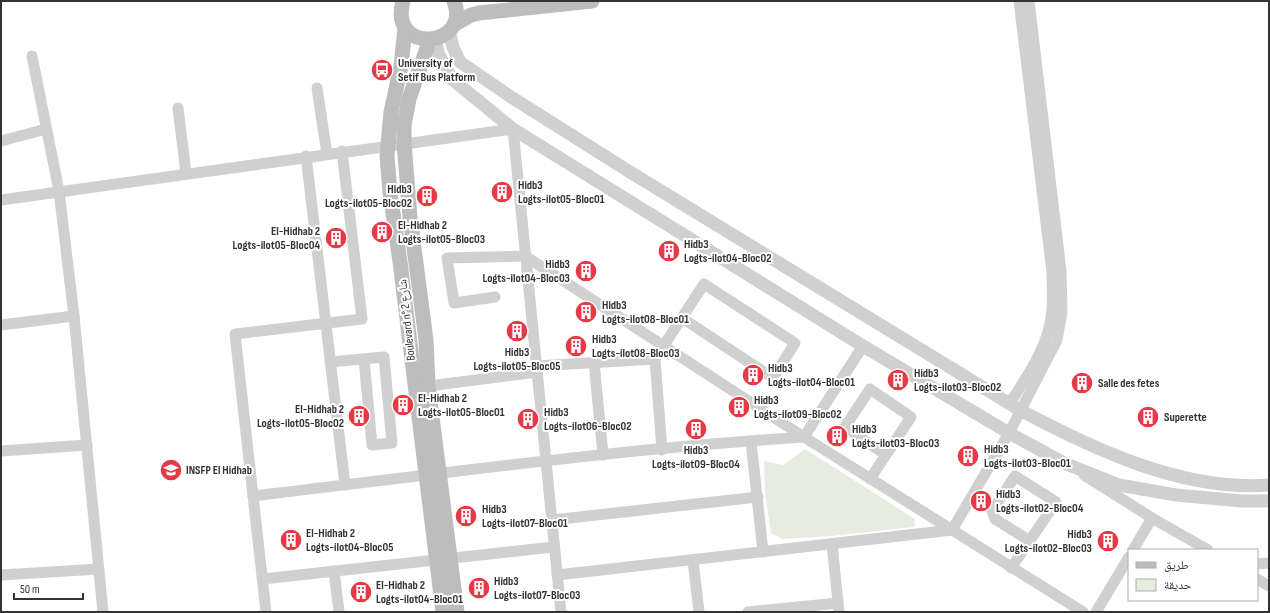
<svg xmlns="http://www.w3.org/2000/svg" width="1270" height="613" font-family="'Sofia Sans Condensed','Noto Naskh Arabic',sans-serif">
<style>
.green{fill:#e6ecdf}
.lines{fill:none;stroke-linecap:round;stroke-linejoin:round}
.minor{stroke:#d0d0d0;stroke-width:11}
.tertiary{stroke:#d0d0d0;stroke-width:13}
.secondary{stroke:#bdbdbd;stroke-width:15}
.labels{text-anchor:middle;dominant-baseline:central;stroke-width:4;stroke-linejoin:round;paint-order:stroke}
.poi-label{font-size:12px;font-weight:bold;fill:#333;stroke:#fff;text-anchor:start}
.street-label{font-size:12px;fill:#333;stroke:#fff}
</style>
<rect width="100%" height="100%" fill="#fff"/>
<polygon class="green" points="805,449 915,519 914,527 831,536 782,539 771,533 765,493 764,461 783,465"/>
<g class="lines">
<g class="minor">
<polyline points="32,56 59,191 74,316 103,612"/>
<polyline points="317,88 327,154"/>
<polyline points="178,108 186,173"/>
<polyline points="1,141 46,129"/>
<polyline points="306,156 345,485"/>
<polyline points="1,200 513,129 561,612"/>
<polyline points="495,297 454,303 447,258 525,256 804,437 1083,612"/>
<polyline points="1,325 74,316"/>
<polyline points="330,362 384,357 392,443 372,445 364,359"/>
<polyline points="594,362 603,455"/>
<polyline points="536,366 655,359"/>
<polyline points="421,387 537,372"/>
<path d="M1010,403C1028,375 1050,344 1052,309C1053,297 1052,284 1052,272L1019,1"/>
<polyline points="751,441 763,552"/>
<polyline points="662,450 655,359 704,284 795,343 773,378 682,318"/>
<polyline points="1,451 87,445"/>
<polyline points="1084,475 1152,518 1208,550"/>
<polyline points="870,479 911,417 870,389 845,427 886,455"/>
<path d="M253,496C437,474 620,449 804,437L863,346"/>
<polyline points="552,520 758,497"/>
<polyline points="832,544 839,612"/>
<polyline points="1133,550 1152,518"/>
<polyline points="693,560 699,612"/>
<polyline points="1257,564 1269,563"/>
<polyline points="1011,568 1056,502 1015,476 992,511 995,519 1030,541"/>
<polyline points="334,571 339,612"/>
<polyline points="1,575 99,569"/>
<polyline points="557,575 952,530 1009,433 1057,340 1062,312 1061,271 1029,1"/>
<polyline points="263,579 554,547"/>
<polyline points="1257,579 1269,586"/>
<polyline points="266,612 235,334 362,319 342,151"/>
<polyline points="748,612 838,603"/>
<polyline points="1096,612 1129,557"/>
</g>
<g class="tertiary">
<path d="M449,30L453,47L460,62L511,97L630,172L1020,410C1093,449 1184,492 1269,485"/>
<polyline points="435,39 439,55 453,80 513,129 863,346 1009,433 1064,463 1119,485 1176,495 1242,501 1269,501"/>
</g>
<g class="secondary">
<path d="M403,1C388,55 472,48 454,1"/>
<polyline points="455,24 471,15 479,13 592,1"/>
<polyline points="405,28 401,66 391,112 387,156 390,192 400,262 443,612"/>
<polyline points="427,40 427,48 409,99 404,125 404,143 410,217 426,340 428,386 457,612"/>
</g>
</g>
<defs>
<g id="bus-disc" transform="scale(1.15)"><circle r="9.5" fill="#e63946" stroke="#fff"/><path d="M-5-6H5V4H4V6H2V4H-2V6H-4V4H-5ZM-3.5-4V0h7V-4ZM-3.5 1.2v1.5H-2V1.2ZM2 1.2v1.5H3.5V1.2Z" fill="#fff"/></g>
<g id="building-disc" transform="scale(1.15)"><circle r="9.5" fill="#e63946" stroke="#fff"/><path d="M-4-6H4V6H1V3H-1V6H-4ZM-2.5-4.3h1.7v1.8h-1.7ZM.8-4.3h1.7v1.8H.8ZM-2.5-1h1.7V.8h-1.7ZM.8-1h1.7V.8H.8Z" fill="#fff"/></g>
<g id="university-disc" transform="scale(1.15)"><circle r="9.5" fill="#e63946" stroke="#fff"/><path d="M0-5L7-2L0 1L-7-2ZM-4 1L0 2.5L4 1V4Q0 6-4 4Z" fill="#fff"/></g>
</defs>
<g fill-rule="evenodd">
<use href="#bus-disc" x="382" y="70"/>
<use href="#building-disc" x="502" y="192"/>
<use href="#building-disc" x="427" y="196"/>
<use href="#building-disc" x="382" y="232"/>
<use href="#building-disc" x="336" y="238"/>
<use href="#building-disc" x="669" y="251"/>
<use href="#building-disc" x="586" y="271"/>
<use href="#building-disc" x="586" y="312"/>
<use href="#building-disc" x="517" y="331"/>
<use href="#building-disc" x="576" y="346"/>
<use href="#building-disc" x="753" y="375"/>
<use href="#building-disc" x="898" y="380"/>
<use href="#building-disc" x="1082" y="383"/>
<use href="#building-disc" x="403" y="405"/>
<use href="#building-disc" x="739" y="407"/>
<use href="#building-disc" x="359" y="416"/>
<use href="#building-disc" x="1148" y="417"/>
<use href="#building-disc" x="528" y="419"/>
<use href="#building-disc" x="696" y="429"/>
<use href="#building-disc" x="837" y="436"/>
<use href="#building-disc" x="968" y="456"/>
<use href="#university-disc" x="171" y="470"/>
<use href="#building-disc" x="981" y="501"/>
<use href="#building-disc" x="466" y="516"/>
<use href="#building-disc" x="291" y="540"/>
<use href="#building-disc" x="1108" y="541"/>
<use href="#building-disc" x="479" y="588"/>
<use href="#building-disc" x="361" y="592"/>
</g>
<g class="labels">
<g class="poi-label">
<text x="398" y="63">University of<tspan x="398" dy="14">Setif Bus Platform</tspan></text>
<text x="518" y="185">Hidb3<tspan x="518" dy="14">Logts-ilot05-Bloc01</tspan></text>
<text x="412" y="189" text-anchor="end">Hidb3<tspan x="412" dy="14">Logts-ilot05-Bloc02</tspan></text>
<text x="398" y="225">El-Hidhab 2<tspan x="398" dy="14">Logts-ilot05-Bloc03</tspan></text>
<text x="320" y="231" text-anchor="end">El-Hidhab 2<tspan x="320" dy="14">Logts-ilot05-Bloc04</tspan></text>
<text x="684" y="244">Hidb3<tspan x="684" dy="14">Logts-ilot04-Bloc02</tspan></text>
<text x="570" y="264" text-anchor="end">Hidb3<tspan x="570" dy="14">Logts-ilot04-Bloc03</tspan></text>
<text x="602" y="305">Hidb3<tspan x="602" dy="14">Logts-ilot08-Bloc01</tspan></text>
<text x="592" y="339">Hidb3<tspan x="592" dy="14">Logts-ilot08-Bloc03</tspan></text>
<text x="517" y="352" text-anchor="middle">Hidb3<tspan x="517" dy="14">Logts-ilot05-Bloc05</tspan></text>
<text x="768" y="368">Hidb3<tspan x="768" dy="14">Logts-ilot04-Bloc01</tspan></text>
<text x="914" y="373">Hidb3<tspan x="914" dy="14">Logts-ilot03-Bloc02</tspan></text>
<text x="1098" y="383">Salle des fetes</text>
<text x="418" y="398">El-Hidhab 2<tspan x="418" dy="14">Logts-ilot05-Bloc01</tspan></text>
<text x="754" y="400">Hidb3<tspan x="754" dy="14">Logts-ilot09-Bloc02</tspan></text>
<text x="344" y="409" text-anchor="end">El-Hidhab 2<tspan x="344" dy="14">Logts-ilot05-Bloc02</tspan></text>
<text x="544" y="412">Hidb3<tspan x="544" dy="14">Logts-ilot06-Bloc02</tspan></text>
<text x="1164" y="417">Superette</text>
<text x="852" y="429">Hidb3<tspan x="852" dy="14">Logts-ilot03-Bloc03</tspan></text>
<text x="984" y="449">Hidb3<tspan x="984" dy="14">Logts-ilot03-Bloc01</tspan></text>
<text x="696" y="450" text-anchor="middle">Hidb3<tspan x="696" dy="14">Logts-ilot09-Bloc04</tspan></text>
<text x="186" y="470">INSFP El Hidhab</text>
<text x="996" y="494">Hidb3<tspan x="996" dy="14">Logts-ilot02-Bloc04</tspan></text>
<text x="482" y="509">Hidb3<tspan x="482" dy="14">Logts-ilot07-Bloc01</tspan></text>
<text x="306" y="533">El-Hidhab 2<tspan x="306" dy="14">Logts-ilot04-Bloc05</tspan></text>
<text x="1092" y="534" text-anchor="end">Hidb3<tspan x="1092" dy="14">Logts-ilot02-Bloc03</tspan></text>
<text x="494" y="581">Hidb3<tspan x="494" dy="14">Logts-ilot07-Bloc03</tspan></text>
<text x="376" y="585">El-Hidhab 2<tspan x="376" dy="14">Logts-ilot04-Bloc01</tspan></text>
</g>
<g class="street-label">
<text transform="translate(407 320) rotate(-96)">Boulevard n° شارع 2</text>
</g>
</g>
<rect width="1270" height="613" fill="none" stroke="#333333" stroke-width="4"/>
<rect x="1128" y="549" width="130" height="52" fill="#ffffff" stroke="#adadad"/>
<rect x="1136" y="562" width="20" height="6" fill="#bdbdbd" stroke="#adadad"/>
<text x="1164" y="569" font-size="12" fill="#333333">طريق</text>
<rect x="1136" y="579" width="20" height="12" fill="#e6ecdf" stroke="#adadad"/>
<text x="1164" y="589" font-size="12" fill="#333333">حديقة</text>
<path d="M14 593v6h69v-6" fill="none" stroke="#333333" stroke-width="2"/>
<text x="20" y="593" font-size="12" fill="#333333" stroke="#ffffff" stroke-width="3" paint-order="stroke">50 m</text>
</svg>
